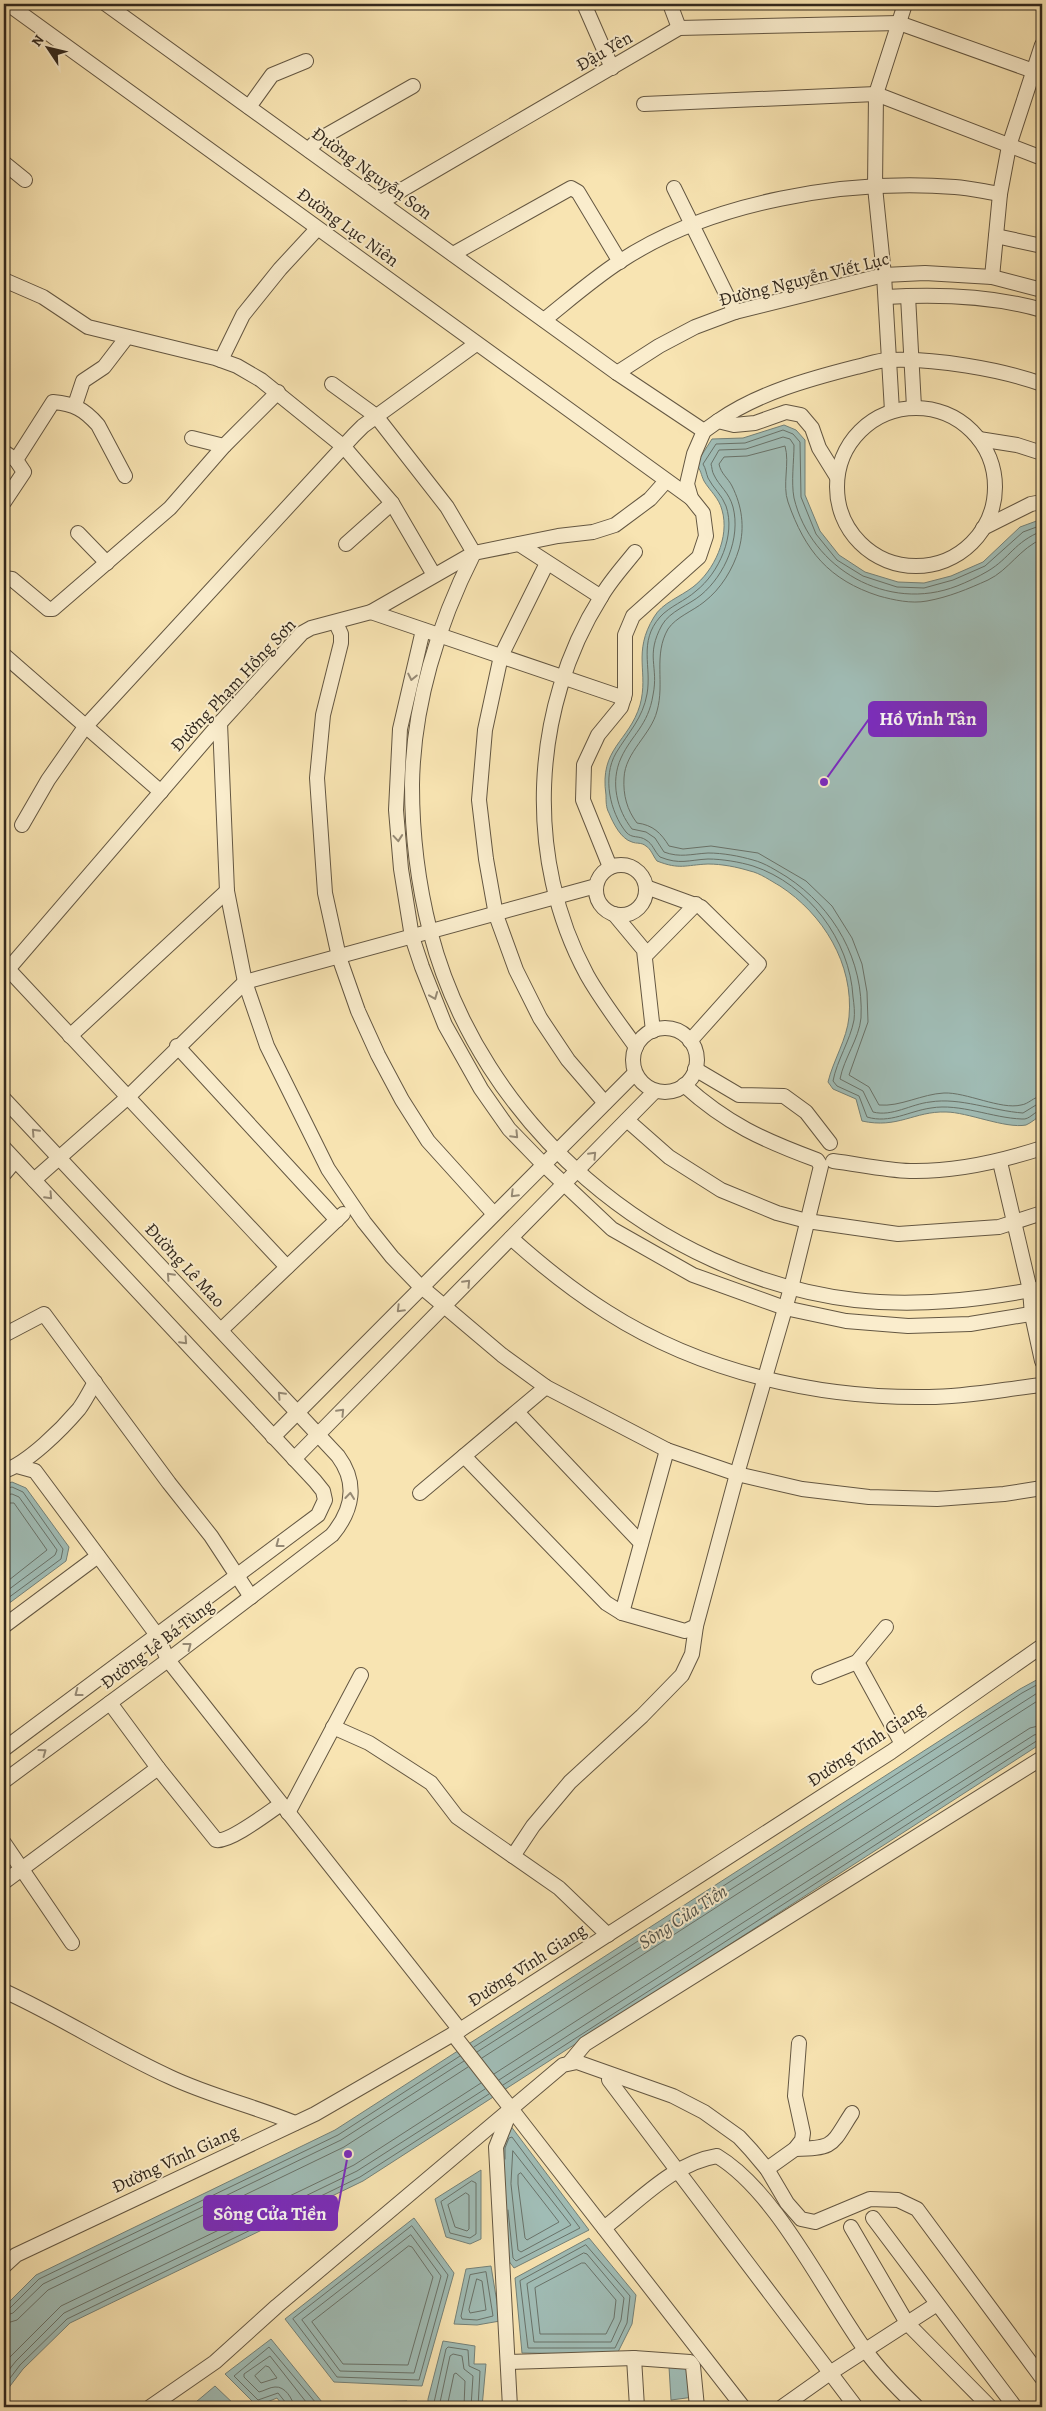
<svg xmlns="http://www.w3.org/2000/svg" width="1046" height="2411" font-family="Alegreya,serif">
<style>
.water{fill:#a0bcb5;stroke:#748178}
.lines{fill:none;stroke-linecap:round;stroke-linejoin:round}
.shore{stroke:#697269;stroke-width:1}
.minor-casing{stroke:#645742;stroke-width:16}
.minor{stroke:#faedcd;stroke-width:14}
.oneway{stroke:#968a75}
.labels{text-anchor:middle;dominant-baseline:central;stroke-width:4;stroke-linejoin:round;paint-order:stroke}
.street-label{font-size:18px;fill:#32281d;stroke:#faedcd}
.water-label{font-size:19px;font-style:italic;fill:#53544b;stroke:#faedcd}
.leader{fill:none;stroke:#7b2cbf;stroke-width:2}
.callout-dot{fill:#7b2cbf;stroke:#faedcd;stroke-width:2}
.callout{fill:#7b2cbf;stroke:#7b2cbf;stroke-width:2}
.callout-label{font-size:19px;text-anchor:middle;font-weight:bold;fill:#fff}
</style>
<rect width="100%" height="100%" fill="#f8e4b2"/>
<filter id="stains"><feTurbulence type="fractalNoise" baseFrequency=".004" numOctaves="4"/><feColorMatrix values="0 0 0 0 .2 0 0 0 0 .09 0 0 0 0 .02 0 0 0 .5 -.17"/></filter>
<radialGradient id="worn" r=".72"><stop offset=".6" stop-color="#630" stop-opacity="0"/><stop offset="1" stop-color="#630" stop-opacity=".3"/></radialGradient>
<g class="water">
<path d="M784,425L796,430L805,440V495L820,531L839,555L865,572L898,582L924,583L951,576L983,562L1020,527L1042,519V1114C1038,1117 1031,1123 1026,1125C1006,1129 967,1112 946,1112C914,1111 898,1129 862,1121L856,1099L833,1089L828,1082C833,1061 847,1039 849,1017C854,964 823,914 780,886C771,881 760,873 750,871C737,867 722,864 708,864C685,865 680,870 657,861C653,856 651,849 646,846C641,842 637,844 632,842C621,839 613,823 609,813C606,808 606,801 606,795C599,748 629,742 640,705C649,672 632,653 654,617C662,603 680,597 693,587C714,571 730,537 722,510C719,498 710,491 704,481C701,475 701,470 696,464L712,439L743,438Z"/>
<polygon points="12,1482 26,1488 69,1547 66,1561 4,1607 4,1485"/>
<polygon points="1042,1677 1042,1743 363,2181 70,2323 23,2369 4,2394 4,2307 36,2275 335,2130 1020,1689"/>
<polygon points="510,2125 589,2230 514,2268 508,2260 500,2147"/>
<polygon points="481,2170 481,2239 470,2244 446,2237 435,2199"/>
<polygon points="414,2218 454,2273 422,2386 334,2382 285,2319"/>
<polygon points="589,2238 636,2295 632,2324 617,2354 522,2353 515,2278"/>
<polygon points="491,2266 500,2321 477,2325 454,2324 466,2269"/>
<polygon points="271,2339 322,2402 321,2407 284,2407 277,2398 257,2406 225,2374"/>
<polygon points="443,2341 475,2346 474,2364 486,2364 482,2407 428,2407 428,2399"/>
<polygon points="680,2364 688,2369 694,2397 671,2400 669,2367"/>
<polygon points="215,2386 237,2407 190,2407"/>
<polygon points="407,2401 406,2407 330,2407 330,2403"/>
</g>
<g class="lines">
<g class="shore">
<path d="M1042,525L1023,532L985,566L953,580L924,588L897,587L863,576L837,560L816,534L801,497L800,442L793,434L783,430L745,443L716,444L703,464C706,469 706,473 708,478C713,488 722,495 726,506C736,535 719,573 696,591C685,601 670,606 660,617C638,642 652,667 647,694C643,718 628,733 616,753C602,777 610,812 626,832C632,839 639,835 646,840C653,844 654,851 660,857C680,865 688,860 708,859C722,859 740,862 753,866C808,884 850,940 853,997C854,1004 855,1013 854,1020C850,1041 837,1060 833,1081L837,1086L859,1096L867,1117C890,1124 909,1111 931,1108C960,1103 992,1118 1022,1119C1030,1120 1034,1111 1042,1110"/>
<path d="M1042,531C1014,542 1010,558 988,571C978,577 967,582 957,586C888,613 811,569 794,498C791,482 794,461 794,445L790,439L783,437L746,449L719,450L711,464C712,467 712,472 714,475C719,486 729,492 733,507C741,538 725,575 701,595C689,605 670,611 662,625C645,656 659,666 653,695C648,726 632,734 621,758C610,782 617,810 632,829L646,832L655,838L664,852C680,858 691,854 708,853C723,853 739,856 753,860C765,863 777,871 787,877C834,908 864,960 861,1018C859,1039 844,1058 840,1079L863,1091L873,1112C892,1117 911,1104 930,1102C960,1097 993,1111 1023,1113L1036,1105L1042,1104"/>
<path d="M1042,539C1020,548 1009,570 988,580C968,589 949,597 927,601C911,604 894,600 879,596C829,580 805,551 788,502C782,485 790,463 785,446L747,456L724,457L719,464C721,474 728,478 732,486C742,506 745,527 739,549C733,569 721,589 704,602C693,611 676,617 668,629C653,655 665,683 657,711C651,735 625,752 624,778C623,795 627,810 637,823C653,825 661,833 669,846L683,849L711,846L758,853L806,881L832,906L852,938L862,964L867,992L868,1022L849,1075L869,1087L879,1105C900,1107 922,1094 944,1093C966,1092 1001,1110 1021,1105C1029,1104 1033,1097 1042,1096"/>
<polyline points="4,1489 12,1487 23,1492 63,1549 61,1559 4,1601"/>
<polyline points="4,1495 12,1494 19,1497 57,1550 55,1555 4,1593"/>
<polyline points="4,1503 14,1503 47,1550 4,1584"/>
<polyline points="474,2047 1022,1693 1042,1682"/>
<polyline points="477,2052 1042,1690"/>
<polyline points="482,2058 1042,1698"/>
<polyline points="494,2074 1030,1728 1042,1725"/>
<polyline points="499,2080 1034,1735 1042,1733"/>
<polyline points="503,2085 1038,1740 1042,1739"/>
<polygon points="513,2151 571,2225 521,2252 518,2250 511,2184"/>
<polyline points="505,2159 505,2148 509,2138 512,2137 580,2228 516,2261 513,2258 508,2210"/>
<polygon points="521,2173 559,2222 527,2240 525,2238 518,2184 518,2175"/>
<polygon points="472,2181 476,2183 476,2234 470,2238 450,2233 441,2202"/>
<polygon points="466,2193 469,2195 469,2229 467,2231 455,2227 448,2205"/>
<polygon points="412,2226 448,2275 419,2380 337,2377 293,2319"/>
<polygon points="411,2235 441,2276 414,2373 340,2371 302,2320"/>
<polygon points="586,2245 630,2296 627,2323 615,2348 528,2348 520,2281"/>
<polygon points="409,2246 412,2247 433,2277 408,2365 343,2364 312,2322"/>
<polygon points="584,2253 587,2254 624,2298 621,2320 611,2342 534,2342 527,2284"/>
<polygon points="582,2263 585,2263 616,2300 614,2318 606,2334 540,2334 535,2288"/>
<polygon points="486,2272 493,2316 477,2320 462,2319 461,2316 470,2275"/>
<polygon points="477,2279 482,2281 486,2310 470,2313 469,2310"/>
<polyline points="4,2310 9,2309 39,2279 338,2135 460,2056"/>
<polyline points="4,2316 13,2313 43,2284 341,2140 464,2061"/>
<polyline points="4,2324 17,2320 48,2290 344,2147 468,2067"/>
<polyline points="4,2363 61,2306 354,2165 481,2083"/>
<polygon points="266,2366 269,2367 277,2378 261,2383 255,2376"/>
<polyline points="4,2376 16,2361 64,2313 357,2171 485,2089"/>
<polyline points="4,2386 20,2365 67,2319 360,2177 489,2094"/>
<polyline points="287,2407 286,2403 278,2393 258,2400 234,2376 269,2347 316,2403 317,2407"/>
<path d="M294,2407C293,2399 285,2386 275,2387C270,2387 264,2391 259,2392L244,2377V2374L270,2356L310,2407"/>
<polyline points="433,2407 446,2349 448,2347 468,2350 469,2366 480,2371 478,2407"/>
<polyline points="439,2407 450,2356 453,2354 462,2356 464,2369 473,2376 471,2407"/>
<polyline points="447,2407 454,2374 456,2373 465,2381 464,2407"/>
</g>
<g class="minor-casing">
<g id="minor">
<polyline points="8,4 691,498"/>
<polyline points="106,4 617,373 704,431"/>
<polyline points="584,4 612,68"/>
<polyline points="670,4 679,28"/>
<polyline points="644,104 876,94 1042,158"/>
<polyline points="249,107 272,75 306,61"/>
<polyline points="310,151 310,148 318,140 413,86"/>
<polyline points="4,163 25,180"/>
<polyline points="674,188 735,312"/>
<polyline points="381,202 679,28 899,23 1042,74"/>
<polyline points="996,236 1042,246"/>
<polyline points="453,254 571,188 578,192 620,262"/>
<polyline points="992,277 1000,194 1009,146 1042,45"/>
<polyline points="4,280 43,297 88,327 215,358 237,366 261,380 344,447 392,503 434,575"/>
<polyline points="908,296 914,407"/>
<path d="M886,297C936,294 994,296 1042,310"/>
<path d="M544,320C569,300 593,279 619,262C711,201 847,179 955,187C970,188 986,192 1000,194"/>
<polyline points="221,360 243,315 280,269 317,229"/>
<polyline points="617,373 659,346 695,327 735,312 884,275 925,273 992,277 1042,290"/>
<path d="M332,384L376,416L447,507L474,553C438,624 413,705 412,785C412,834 418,884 430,931C480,1125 657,1276 855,1300C918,1307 980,1300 1042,1288"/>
<polyline points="75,405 83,381 104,367 127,337"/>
<circle cx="916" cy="487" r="79"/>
<polyline points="892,411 884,275 875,187 876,94 905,4"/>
<path d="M718,421C758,393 809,379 856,367C866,365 878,360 889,360C934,358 1000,369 1042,384"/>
<polyline points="192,438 224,446"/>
<polyline points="979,439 1017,445 1042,453"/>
<polyline points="4,452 16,460"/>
<path d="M4,502L24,472L16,460L53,402C74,404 84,409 98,425L125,476"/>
<polyline points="983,528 1031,504 1042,502"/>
<polyline points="78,533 107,563"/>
<polyline points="346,544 392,503"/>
<polyline points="519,544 601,597"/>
<path d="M635,552C623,567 610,581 601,597C531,708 524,859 587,975C601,1000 619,1023 636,1047"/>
<polyline points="547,563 501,656 485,730 479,800 486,859 496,915 516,970 540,1018 568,1060 605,1103"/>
<polyline points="4,578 12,579 48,609 53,609 170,508 224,446 278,392"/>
<polyline points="371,612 624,698"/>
<polyline points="336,623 341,634 341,643 323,715 317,778 325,893 339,957 358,1011 378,1055 402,1100 428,1141 494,1214"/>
<polyline points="423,630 400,729 396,810 401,869 412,937 422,967 445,1025 481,1089 509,1129 543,1164 612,1229 693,1275 785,1308 846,1321 908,1326 970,1324 1042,1312"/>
<polyline points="4,655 161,792"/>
<polyline points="220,723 227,891 245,982 267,1046 328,1169 364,1222 392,1257 418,1284 502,1355 546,1387 667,1450 737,1474 802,1489 869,1497 937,1499 1004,1494 1042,1488"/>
<polyline points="22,825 48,780 85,727 354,435 363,426 476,344"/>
<circle cx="621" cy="890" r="25"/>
<polyline points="610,867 583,800 584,765 598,735 621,707 625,694 625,635 633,616 699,557 706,536 703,513 691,498 687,484 694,454 704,431 718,421 734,425 755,423 786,412 801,415 812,428 819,448 837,477"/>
<polyline points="646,887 701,907 759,964 690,1041"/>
<polyline points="614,914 644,950 653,1031"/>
<polyline points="646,955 696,904"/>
<polyline points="8,969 287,1267"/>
<polyline points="4,974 220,723 302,633 311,628 371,612 474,553 558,536 593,532 615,525 650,499 666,481"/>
<circle cx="665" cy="1060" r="32"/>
<polyline points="70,1036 227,891"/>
<polyline points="177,1046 337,1220"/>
<polyline points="695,1069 739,1095 784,1096 806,1112 830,1143"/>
<path d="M4,1099L338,1456C358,1483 353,1510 332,1535L168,1660L4,1781"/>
<polyline points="627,1120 669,1157 721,1190 777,1213 807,1221 898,1234 999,1227 1042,1213"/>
<polyline points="4,1148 315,1481 323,1491 325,1500 318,1515 4,1749"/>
<path d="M833,1161C858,1164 884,1170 910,1171C955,1172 999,1162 1042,1148"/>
<polyline points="1000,1162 1030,1290 1032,1315 1042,1361"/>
<polyline points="4,1174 15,1161"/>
<polyline points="34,1180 128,1097 245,982 596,886"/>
<path d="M511,1238C541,1265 572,1290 607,1312C701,1372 818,1399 929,1397C966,1397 1005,1389 1042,1385"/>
<polyline points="221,1330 343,1214"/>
<polyline points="4,1335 44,1314 169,1483 211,1536 251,1597"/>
<polyline points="517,1412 641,1543"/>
<polyline points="273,1437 635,1073"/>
<path d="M464,1456L606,1603L622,1613L685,1631L696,1626L737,1474L791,1288L821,1166L817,1160C763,1140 727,1124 684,1085"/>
<polyline points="294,1459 655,1091"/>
<polyline points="17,1466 35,1471 157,1635 168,1660 460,2030"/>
<path d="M4,1471C28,1463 62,1429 79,1409C85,1401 90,1391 95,1382"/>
<polyline points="420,1493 546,1387"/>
<polyline points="622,1613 667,1450"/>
<polyline points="4,1626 98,1556"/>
<polyline points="857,1662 902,1744"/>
<polyline points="819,1677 857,1662 886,1627"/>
<path d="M110,1703L158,1768L216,1840C229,1843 269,1812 281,1804"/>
<polyline points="333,1727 369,1743 431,1783 457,1817 559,1888 608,1935"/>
<polyline points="288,1813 361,1675"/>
<polyline points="4,1843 72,1943"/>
<polyline points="513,1856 533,1826 570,1782 642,1716 682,1675 692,1654 696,1626"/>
<polyline points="4,1882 158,1768"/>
<path d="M4,1991C61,2017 113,2051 170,2077C210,2096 254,2106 295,2123"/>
<polyline points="453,2034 743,2407"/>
<polyline points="570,2062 585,2044 1042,1758"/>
<polyline points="609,2080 856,2407"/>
<polyline points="510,2112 496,2147 510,2407"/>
<path d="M795,2149C836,2148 831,2145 852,2113"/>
<polyline points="767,2169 795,2149 802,2140 803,2133 795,2096 799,2043"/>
<polyline points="873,2218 1015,2407"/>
<polyline points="851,2227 907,2323 990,2407"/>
<path d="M604,2228C638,2202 673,2163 717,2156C777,2192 824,2293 866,2351C881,2372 898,2389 917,2407"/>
<polyline points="4,2266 16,2255 315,2114 460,2030 891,1752 1042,1646"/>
<polyline points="634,2358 637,2407"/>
<polyline points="509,2362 634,2358 690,2362 693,2366 697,2407"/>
<polyline points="150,2407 215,2362 277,2306 563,2065 577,2062 673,2096 704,2112 739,2137 751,2150 767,2169 787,2203 801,2219 815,2222 870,2199 898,2200 917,2209 1042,2378"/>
<polyline points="782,2407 830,2373 937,2304"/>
</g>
</g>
<use href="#minor" class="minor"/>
</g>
<defs><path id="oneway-chevron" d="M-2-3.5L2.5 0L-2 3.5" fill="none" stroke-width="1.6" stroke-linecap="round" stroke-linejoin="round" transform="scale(1.25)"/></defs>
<g class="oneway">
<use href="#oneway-chevron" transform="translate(412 677) rotate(102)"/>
<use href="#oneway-chevron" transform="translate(398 838) rotate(85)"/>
<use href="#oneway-chevron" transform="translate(434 996) rotate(68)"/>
<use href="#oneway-chevron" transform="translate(35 1132) rotate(-133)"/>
<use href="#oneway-chevron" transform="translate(515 1135) rotate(46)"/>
<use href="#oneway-chevron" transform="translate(593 1155) rotate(-46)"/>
<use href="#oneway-chevron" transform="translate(514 1194) rotate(135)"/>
<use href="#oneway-chevron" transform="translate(49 1196) rotate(47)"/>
<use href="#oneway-chevron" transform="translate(170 1276) rotate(-133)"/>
<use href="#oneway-chevron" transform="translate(467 1283) rotate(-46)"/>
<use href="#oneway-chevron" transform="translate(400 1309) rotate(135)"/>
<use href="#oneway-chevron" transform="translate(184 1341) rotate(47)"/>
<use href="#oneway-chevron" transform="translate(281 1395) rotate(-133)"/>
<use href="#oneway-chevron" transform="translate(341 1412) rotate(-46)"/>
<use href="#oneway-chevron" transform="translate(350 1496) rotate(-84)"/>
<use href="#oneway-chevron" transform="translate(279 1544) rotate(143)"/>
<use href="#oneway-chevron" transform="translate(188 1646) rotate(-37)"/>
<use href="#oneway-chevron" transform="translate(78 1693) rotate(143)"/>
<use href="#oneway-chevron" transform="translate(43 1752) rotate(-36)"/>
</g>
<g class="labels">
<g class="street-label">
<text transform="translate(604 51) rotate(-30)">Đậu Yên</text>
<text transform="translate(372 173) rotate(36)">Đường Nguyễn Sơn</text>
<text transform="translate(348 227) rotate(36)">Đường Lục Niên</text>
<text transform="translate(804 279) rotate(-14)">Đường Nguyễn Viết Lục</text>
<text transform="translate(233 685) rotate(-47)">Đường Phạm Hồng Sơn</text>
<text transform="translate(185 1265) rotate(47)">Đường Lê Mao</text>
<text transform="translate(157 1644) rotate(-37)">Đường Lê Bá Tùng</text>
<text transform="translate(866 1744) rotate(-34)">Đường Vĩnh Giang</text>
<text transform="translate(527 1965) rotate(-33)">Đường Vĩnh Giang</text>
<text transform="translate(175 2159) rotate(-25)">Đường Vĩnh Giang</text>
</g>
<g class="water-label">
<text transform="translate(683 1917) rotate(-33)">Sông Cửa Tiền</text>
</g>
</g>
<path class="leader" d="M824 782L869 719M348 2154L337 2213"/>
<g class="callout-dot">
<circle cx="824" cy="782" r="5"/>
<circle cx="348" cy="2154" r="5"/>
</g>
<g class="callout">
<rect x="869" y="702" width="117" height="34" rx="5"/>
<rect x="204" y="2196" width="133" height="34" rx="5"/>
</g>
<g class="callout-label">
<text x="928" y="725">Hồ Vinh Tân</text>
<text x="270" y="2220">Sông Cửa Tiền</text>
</g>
<rect width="1046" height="2411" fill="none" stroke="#f8e4b2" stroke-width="20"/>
<rect x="5" y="5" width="1036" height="2401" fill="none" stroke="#32281d" stroke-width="2.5"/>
<rect x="10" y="10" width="1026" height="2391" fill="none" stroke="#32281d"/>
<g transform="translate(48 48) rotate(305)" stroke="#faedcd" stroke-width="4" paint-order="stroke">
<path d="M0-4L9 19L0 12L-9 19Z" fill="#32281d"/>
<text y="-8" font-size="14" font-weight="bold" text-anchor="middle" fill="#32281d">N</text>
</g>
<rect width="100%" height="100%" filter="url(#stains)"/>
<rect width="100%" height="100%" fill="url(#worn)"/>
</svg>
